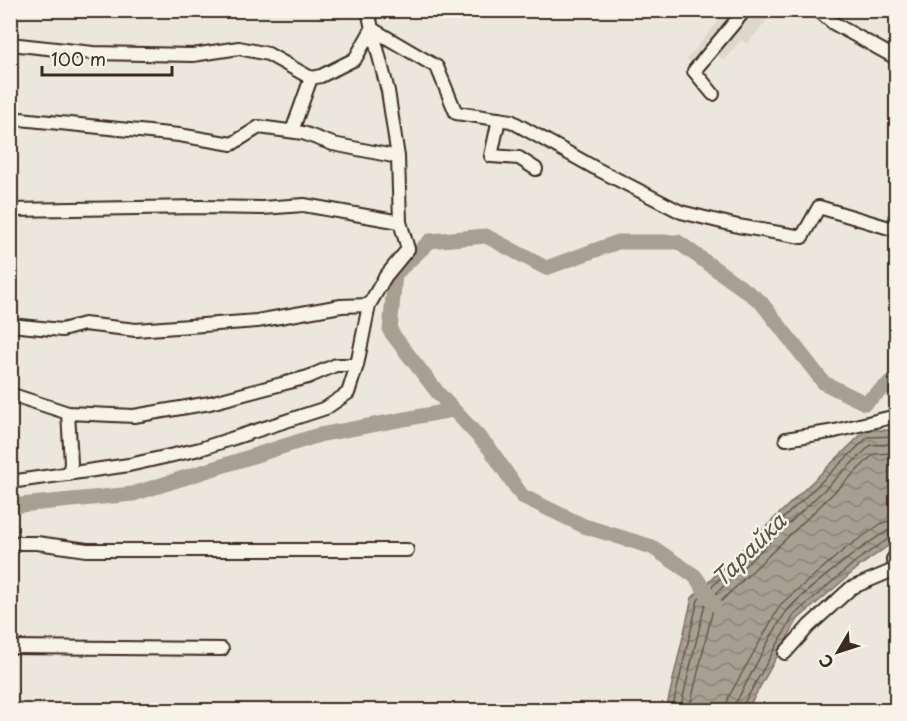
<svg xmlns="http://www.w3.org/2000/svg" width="907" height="721" font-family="'Playpen Sans',sans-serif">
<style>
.built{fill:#ddd7cc}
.water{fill:url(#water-waves);stroke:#7c7064;stroke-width:1.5}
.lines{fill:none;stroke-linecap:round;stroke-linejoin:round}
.shore{stroke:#67594d;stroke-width:1.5}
.river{stroke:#a89f93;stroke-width:15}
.minor-casing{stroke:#3b2a1e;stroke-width:16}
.minor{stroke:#f7f3e8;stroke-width:12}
.labels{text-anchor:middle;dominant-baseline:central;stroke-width:5;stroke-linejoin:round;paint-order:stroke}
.water-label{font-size:22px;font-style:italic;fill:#615347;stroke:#f7f3e8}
</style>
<defs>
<pattern id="water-waves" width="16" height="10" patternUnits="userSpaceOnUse" patternTransform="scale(1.5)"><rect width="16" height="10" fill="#a89f93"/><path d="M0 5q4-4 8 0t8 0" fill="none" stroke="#8a8277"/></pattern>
</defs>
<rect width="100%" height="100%" fill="#ece7dc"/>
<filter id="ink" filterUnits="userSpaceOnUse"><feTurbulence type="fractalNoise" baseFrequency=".0167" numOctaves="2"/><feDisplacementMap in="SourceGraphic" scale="12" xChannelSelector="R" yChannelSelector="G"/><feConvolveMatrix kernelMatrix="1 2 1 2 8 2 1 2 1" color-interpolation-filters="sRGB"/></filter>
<g filter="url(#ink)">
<polygon class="built" points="727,11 775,11 747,44 741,40 724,60 708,48 693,65 687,59"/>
<polygon class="water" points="866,430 896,430 896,540 860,566 798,619 747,710 666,710 692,598"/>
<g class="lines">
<g class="shore">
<polyline points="672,710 698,600 868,437 896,436"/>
<polyline points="680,710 705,604 871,445 896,444"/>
<polyline points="689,710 713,609 874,454 896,453"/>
<polyline points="726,710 728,698 781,604 846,548 882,523 896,519"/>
<path d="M735,710L736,702C753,672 767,640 786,612C796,598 881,529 896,528"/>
<polyline points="742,710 743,705 794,615 856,561 891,537 896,536"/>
</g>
<g class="river">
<polyline points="10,506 133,494 319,435 453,410"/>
<polyline points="714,604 695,576 652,547 584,526 522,496 490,449 438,393 390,331 395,274 430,241 486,236 546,268 618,242 678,242 760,301 824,383 865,403 896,378"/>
</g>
<g class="minor-casing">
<g id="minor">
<polyline points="368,10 372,29 437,67 456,113 511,121 595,168 681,212 738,226 802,237 819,207 896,230"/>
<polyline points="818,10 833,23 896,58"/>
<polyline points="10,44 93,53 193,55 239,48 268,54 311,78 321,76 355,59 372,29"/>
<polyline points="713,94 694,71 745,10"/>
<polyline points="10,118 179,135 232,144 259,127 303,133 333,144 398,157"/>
<polyline points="499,119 491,156 519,158 536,169"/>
<polyline points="292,131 311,78"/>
<polyline points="10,210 200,207 262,208 304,205 400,222"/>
<polyline points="10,325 62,330 84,324 136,330 257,321 341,306 369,305"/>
<polyline points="10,394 68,413 134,416 210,403 308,377 336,365 357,365 369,305 385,277 408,249 400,222 398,157 388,91 372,29"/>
<polyline points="68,413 71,463 69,474"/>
<polyline points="786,439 835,431 896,416"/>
<polyline points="10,482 129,465 200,449 326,408 348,393 357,365"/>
<polyline points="10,543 37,543 87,550 407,550"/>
<polyline points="10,647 222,649"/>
<polyline points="785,653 809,626 851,588 896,569 893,559 896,555"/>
</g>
</g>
<use href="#minor" class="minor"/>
</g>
</g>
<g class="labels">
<g class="water-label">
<text transform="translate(748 549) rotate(-45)">Тарайка</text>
</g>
</g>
<rect width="907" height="721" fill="none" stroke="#f7f3e8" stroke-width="36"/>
<rect x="18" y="18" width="871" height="685" fill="none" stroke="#3b2a1e" stroke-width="2" filter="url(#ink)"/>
<g transform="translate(838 652) rotate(231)" stroke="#f7f3e8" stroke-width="4.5" paint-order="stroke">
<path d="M0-4.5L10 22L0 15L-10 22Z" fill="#3b2a1e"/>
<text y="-9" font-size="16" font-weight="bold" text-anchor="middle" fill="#3b2a1e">С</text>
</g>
<path d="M42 66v9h130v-9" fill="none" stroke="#3b2a1e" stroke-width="3"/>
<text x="51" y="66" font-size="18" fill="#3b2a1e" stroke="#f7f3e8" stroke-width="4.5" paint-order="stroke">100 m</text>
</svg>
